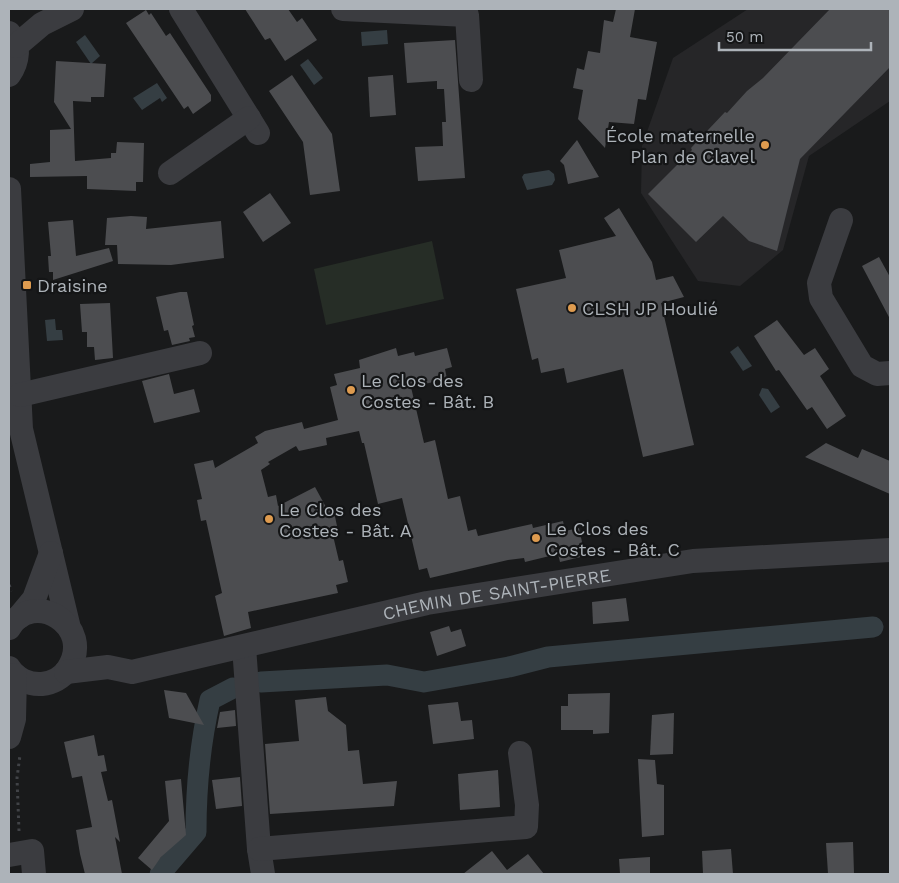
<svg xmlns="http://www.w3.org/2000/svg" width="899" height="883" font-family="'Work Sans',sans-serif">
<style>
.built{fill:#262628}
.green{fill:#262d26}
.water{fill:#353e43}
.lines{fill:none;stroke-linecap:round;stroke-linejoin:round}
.canal{stroke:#353e43;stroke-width:21}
.building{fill:#4c4d50}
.path{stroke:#414347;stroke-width:3;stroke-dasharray:2.5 4;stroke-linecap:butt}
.minor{stroke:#3b3c40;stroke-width:24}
.poi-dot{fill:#de9b4f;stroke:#141516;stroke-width:2}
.labels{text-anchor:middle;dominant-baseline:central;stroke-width:4.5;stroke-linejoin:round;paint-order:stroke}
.poi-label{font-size:18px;fill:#adb3b9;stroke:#141516;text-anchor:start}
.street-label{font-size:18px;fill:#adb3b9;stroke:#141516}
</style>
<rect width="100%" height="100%" fill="#191a1b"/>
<polygon class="built" points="748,9 890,9 890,101 809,156 783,250 740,286 698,281 641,193 642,146 673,58"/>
<polygon class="green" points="432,241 444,299 326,325 314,269"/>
<g class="water">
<polygon points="387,30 388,44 362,46 361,32"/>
<polygon points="85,35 100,56 91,64 76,42"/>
<polygon points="308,59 323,78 314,85 300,65"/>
<polygon points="157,83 167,98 162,102 160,98 142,110 133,98"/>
<polygon points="549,170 554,174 555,180 552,185 527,190 522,177 524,174"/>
<polygon points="55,319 56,330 62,330 63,340 47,341 45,320"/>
<polygon points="738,346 752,366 743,371 730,352"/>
<polygon points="762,388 768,389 780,407 771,413 759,395"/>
</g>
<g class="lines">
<g class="canal">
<polyline points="261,682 387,675 424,682 509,667 548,657 873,627"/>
<path d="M160,874L196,832C196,787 200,744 210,700L233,688"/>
</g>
</g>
<g class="building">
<polygon points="245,9 288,9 297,22 302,18 317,40 285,61 270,38 265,40"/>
<polygon points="616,9 635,9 630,37 657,42 646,100 638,99 634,124 609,122 605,148 578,119 583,90 573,88 577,68 584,70 588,51 600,53 604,20 613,22"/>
<polygon points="830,9 890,9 890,67 800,159 777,251 749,241 723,216 696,242 648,194 692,150 691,148 725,112 727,113 747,91 763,78"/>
<polygon points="146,10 149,15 151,13 166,36 170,33 211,95 211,101 193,114 188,106 184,109 126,23"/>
<polygon points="455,40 465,178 418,181 415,147 443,146 442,122 446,122 444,89 437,89 437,81 407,83 404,43"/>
<polygon points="56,61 106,64 104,97 91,97 91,102 73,101 75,161 111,158 111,153 116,153 117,142 144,143 143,182 136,182 136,191 87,189 87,176 30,177 30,164 50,162 50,130 71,129 54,102"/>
<polygon points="292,75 332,134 340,191 310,195 303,142 269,91"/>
<polygon points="393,75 396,115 370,117 368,77"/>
<polygon points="577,140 599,177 568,184 564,165 560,161"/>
<polygon points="270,193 291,223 263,242 243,212"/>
<polygon points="619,208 652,262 656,280 673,276 684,297 661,303 694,445 643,457 623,369 567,383 564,368 541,373 538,358 532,360 516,289 566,278 559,250 616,236 604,218"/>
<polygon points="131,216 147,217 146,229 221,221 224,258 171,265 118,264 117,245 105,245 107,218"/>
<polygon points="73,220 76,256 109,248 113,261 53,280 53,272 49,272 48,256 51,256 48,222"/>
<polygon points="879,257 890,277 890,319 862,266"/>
<polygon points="180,292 187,292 194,325 192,326 195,337 189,338 190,341 172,345 168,330 164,331 156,297"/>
<polygon points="110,303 113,358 95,360 94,347 87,347 87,332 82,332 80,304"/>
<polygon points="777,320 804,355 815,348 829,369 820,376 846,416 827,429 812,407 807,410 779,370 776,371 754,336"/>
<polygon points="396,348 398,356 414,352 415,356 447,348 452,367 445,369 447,379 411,387 424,443 435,440 448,499 460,496 468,531 476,529 478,536 532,524 533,528 563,521 565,531 579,528 585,556 560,562 558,554 525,562 524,558 508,560 430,578 427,568 419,570 402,498 378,504 364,443 362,443 359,431 326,438 327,445 299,451 296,446 268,462 270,464 261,470 268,497 276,495 278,506 315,487 327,509 333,507 337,526 331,527 339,561 343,560 348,582 336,585 338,593 248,612 251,628 224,636 215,596 222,593 206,520 201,521 197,500 202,499 194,464 213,460 215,468 258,443 255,437 265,431 302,422 304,429 338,420 330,387 337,385 334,374 360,368 359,360"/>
<polygon points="169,374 174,394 194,389 200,412 154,423 142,381"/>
<polygon points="826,443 858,458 862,449 890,461 890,494 805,457"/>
<polygon points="626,598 629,621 593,624 592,602"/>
<polygon points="449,626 451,632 461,629 466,646 437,656 430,632"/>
<polygon points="164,690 186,693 204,725 169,718"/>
<polygon points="610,693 609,733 593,734 593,730 561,730 561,706 568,706 568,694"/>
<polygon points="326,697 328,711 346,725 348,751 359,750 363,784 397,781 394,806 270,814 265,744 299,741 295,700"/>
<polygon points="458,702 461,721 472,720 474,739 433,744 428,705"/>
<polygon points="235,710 236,726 217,728 220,712"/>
<polygon points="674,713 673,754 650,755 652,715"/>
<polygon points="94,735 98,756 104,755 107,771 101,772 108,801 112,800 120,842 115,837 122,874 85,874 80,854 76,830 92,827 82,776 72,778 64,742"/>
<polygon points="638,759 655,760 657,784 664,785 664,835 642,837"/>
<polygon points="498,770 500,807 460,810 458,774"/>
<polygon points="240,777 242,806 216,809 212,780"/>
<polygon points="181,779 186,835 161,857 152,870 138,858 169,821 165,781"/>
<polygon points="853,842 854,874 828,874 826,843"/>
<polygon points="731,849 733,874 703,874 702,851"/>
<polygon points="492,851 507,870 528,854 544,874 463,874"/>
<polygon points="650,857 650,874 620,874 619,859"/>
</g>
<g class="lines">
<g class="path">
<polyline points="9,585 12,591"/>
<polyline points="19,831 17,778 20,755"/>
</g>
<g class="minor">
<polyline points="181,9 258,133"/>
<polyline points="343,9 467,15 471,80"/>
<path d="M9,33C21,45 18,62 9,75"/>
<polyline points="16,46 42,24 72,9"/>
<polyline points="170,173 249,118"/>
<polyline points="9,189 21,429 68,624"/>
<polyline points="841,220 819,283 821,298 862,366 877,374 890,373"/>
<polyline points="20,395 200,353"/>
<polyline points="19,617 34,599 51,553"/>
<path d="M9,628C33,588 96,626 68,669C62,678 52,683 42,684C29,685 16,679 9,668"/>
<polyline points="244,647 259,849 263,874"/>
<path id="s1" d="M66,672L108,667L132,672L427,603L693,561L890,550"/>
<polyline points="9,737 14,719 15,675"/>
<polyline points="259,849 526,827 527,805 520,753"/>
<polyline points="9,855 32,851 34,874"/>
</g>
</g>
<g class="poi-dot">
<circle cx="765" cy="145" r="5"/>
<rect x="22" y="280" width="10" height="10" rx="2.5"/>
<circle cx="572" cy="308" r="5"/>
<circle cx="351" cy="390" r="5"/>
<circle cx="269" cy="519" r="5"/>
<circle cx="536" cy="538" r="5"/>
</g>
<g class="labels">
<g class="poi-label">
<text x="755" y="135" text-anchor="end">École maternelle<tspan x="755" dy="21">Plan de Clavel</tspan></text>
<text x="37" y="285">Draisine</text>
<text x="582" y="308">CLSH JP Houlié</text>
<text x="361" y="380">Le Clos des<tspan x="361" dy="21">Costes - Bât. B</tspan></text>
<text x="279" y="509">Le Clos des<tspan x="279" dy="21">Costes - Bât. A</tspan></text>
<text x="546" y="528">Le Clos des<tspan x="546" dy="21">Costes - Bât. C</tspan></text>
</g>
<g class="street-label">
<text stroke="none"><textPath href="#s1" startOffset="440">CHEMIN DE SAINT-PIERRE</textPath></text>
</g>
</g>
<rect width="899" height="883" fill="none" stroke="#adb3b9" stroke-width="20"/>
<path d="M719 42v8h152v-8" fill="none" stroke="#adb3b9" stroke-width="2.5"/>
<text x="726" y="42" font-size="15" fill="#adb3b9" stroke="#141516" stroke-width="4" paint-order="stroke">50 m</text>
</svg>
